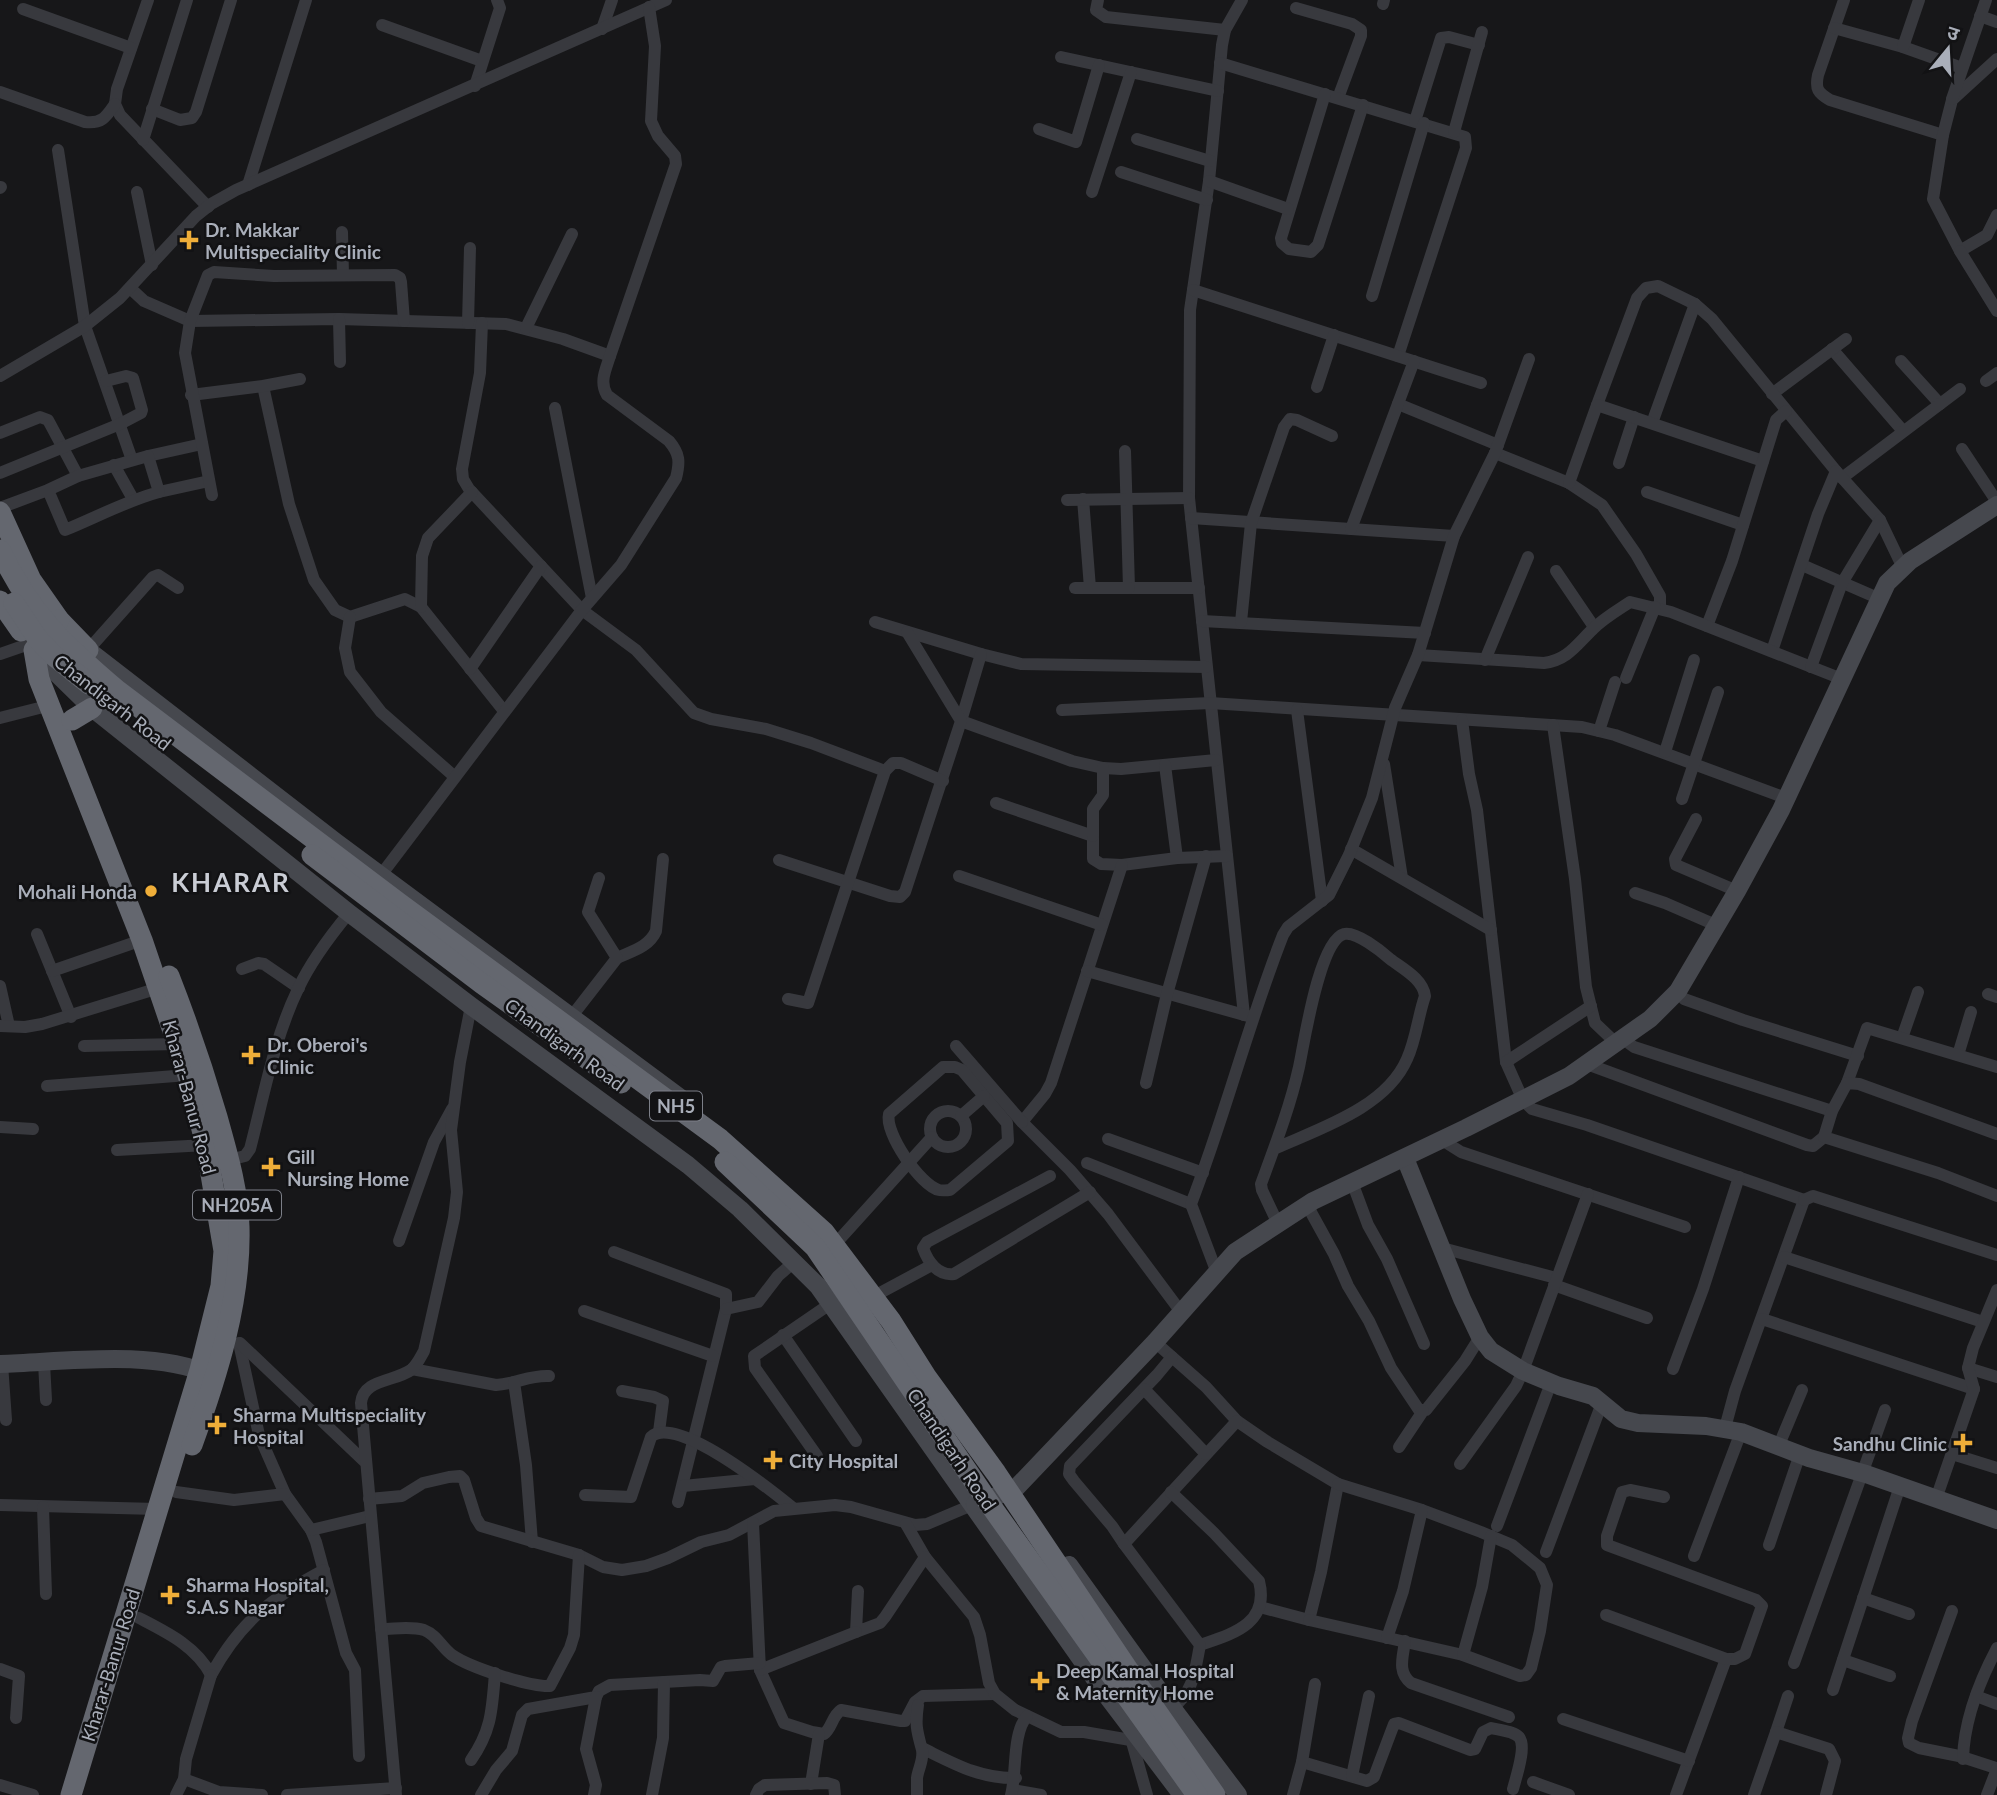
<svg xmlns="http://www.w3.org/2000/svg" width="1997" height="1795" font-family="Lato,'Noto Sans Devanagari',sans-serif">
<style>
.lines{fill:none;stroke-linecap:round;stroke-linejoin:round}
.street{stroke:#38393e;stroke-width:12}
.secondary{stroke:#46484e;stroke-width:18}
.highway{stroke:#64676f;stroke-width:21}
.highway-bridge{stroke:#64676f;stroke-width:21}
.poi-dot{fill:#efae39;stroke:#121214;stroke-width:2.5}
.labels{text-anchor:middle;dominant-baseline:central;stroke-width:5;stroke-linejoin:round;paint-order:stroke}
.shield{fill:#121214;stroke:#7c7f88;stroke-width:2}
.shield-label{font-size:18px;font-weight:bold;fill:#a9aeb9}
.poi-label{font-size:19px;font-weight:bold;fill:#a9aeb9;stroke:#121214;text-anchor:start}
.street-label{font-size:19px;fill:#a9aeb9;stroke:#121214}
.district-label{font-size:26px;font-weight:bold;letter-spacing:2px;fill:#cacdd5;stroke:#121214}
</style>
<rect width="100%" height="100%" fill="#171719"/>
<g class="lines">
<g class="street">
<polyline points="148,0 117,89 115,104 120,115 208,207"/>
<polyline points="1098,0 1096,10 1106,17 1225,30"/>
<polyline points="1242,0 1225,30 1222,45 1209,181 1190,310 1189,498 1244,1015"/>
<path d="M1844,0L1818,75C1815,89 1818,93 1830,100L1943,135"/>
<polyline points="1383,4 1384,0"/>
<polyline points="1296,8 1352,24 1361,30 1361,36 1338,98"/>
<polyline points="23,9 131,48"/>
<polyline points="1980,16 1997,22"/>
<polyline points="382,25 482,61"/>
<polyline points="1834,28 1903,47 1962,68"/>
<polyline points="602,29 612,0"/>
<polyline points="1903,47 1919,0"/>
<polyline points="1061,57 1218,91"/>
<polyline points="1997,59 1952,100 1943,135 1933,199 1960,251 1987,235 1997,215"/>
<polyline points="1220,63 1465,137 1466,148 1398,356"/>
<polyline points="475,86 500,8 497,0"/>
<path d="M0,92L85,122C102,124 106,117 115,104"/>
<polyline points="1325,94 1281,238 1282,243 1289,249 1311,252 1318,245 1363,105"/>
<polyline points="1952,99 1986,0"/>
<polyline points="152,109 180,120 192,118 196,112 231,0"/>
<polyline points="1415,121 1441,38 1449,37 1479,45"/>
<polyline points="1039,129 1076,142 1099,65"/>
<polyline points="1454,132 1482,32"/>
<polyline points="1137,139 1210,161"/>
<polyline points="143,140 187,0"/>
<polyline points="58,150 85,326 132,460"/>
<polyline points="1121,172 1207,200"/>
<polyline points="1209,181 1288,209"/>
<polyline points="248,185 306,0"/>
<polyline points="0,188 1,187"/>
<polyline points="137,192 152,265"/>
<polyline points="1092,192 1131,72"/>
<polyline points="342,232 343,275"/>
<polyline points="1960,251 1997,311"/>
<polyline points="130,288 144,301 190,321 339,319 506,324 563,339 610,356"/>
<polyline points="1193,290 1481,383"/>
<polyline points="1372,296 1424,123"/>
<polyline points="339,319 340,362"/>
<polyline points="468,323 470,248"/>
<polyline points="482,323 480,373 462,469 463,479 469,489 582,610 636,650 694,713 711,719 766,729 811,743 885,771"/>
<polyline points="526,328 572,234"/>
<polyline points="1832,349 1903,431"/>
<polyline points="1901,361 1940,404"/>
<polyline points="0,376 85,326 120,298 196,216 211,204 236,190 666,0"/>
<polyline points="1986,381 1997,373"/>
<polyline points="263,386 289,504 314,580 335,610 350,617 405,599 421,607 504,711"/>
<polyline points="1317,387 1334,335"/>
<polyline points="1772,394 1846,339"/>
<polyline points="191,395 263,386 300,379"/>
<polyline points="1398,404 1498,445"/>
<polyline points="1597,405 1637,298 1646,288 1658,286 1695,304"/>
<polyline points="555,408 592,598"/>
<polyline points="1652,423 1695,304 1712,319 1836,471"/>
<polyline points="0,433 40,417 48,420 78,476"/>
<polyline points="1962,449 1997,502"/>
<polyline points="1125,451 1129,588 1199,588"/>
<polyline points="1495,453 1569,483 1602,505 1636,554 1660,596 1660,609"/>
<polyline points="148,456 202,444"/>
<polyline points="1619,463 1634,417"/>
<polyline points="114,465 133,499"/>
<polyline points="0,473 120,424 141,413 142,410 133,378 126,376 106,381"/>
<polyline points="1842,478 1960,389"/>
<polyline points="1569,483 1597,405 1763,461"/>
<polyline points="159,492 209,481"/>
<polyline points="1647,492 1743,525"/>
<polyline points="212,495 185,353 190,321 208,275 214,272 274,276 395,275 400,278 401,282 404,321"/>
<polyline points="1083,499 1090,588"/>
<polyline points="1067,500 1189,498"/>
<path d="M0,508L48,490L65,530C97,517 126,501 159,492L148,456L78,476L48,490"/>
<polyline points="1191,518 1454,536"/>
<polyline points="1351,529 1414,361"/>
<polyline points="1802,565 1880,599"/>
<polyline points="1556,571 1594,627"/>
<polyline points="1075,588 1129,588"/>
<polyline points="421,607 422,556 428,538 472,492"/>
<polyline points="350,617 345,648 350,672 381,712 455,777"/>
<polyline points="1202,621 1425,633"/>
<polyline points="875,622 981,654 1021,664 1206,667"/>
<polyline points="1241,622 1251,523 1284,427 1290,419 1297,420 1332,436"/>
<polyline points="1707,626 1732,561 1776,420 1786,411"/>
<polyline points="88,650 153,577 158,575 178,588"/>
<polyline points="1772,651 1818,514 1836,471 1880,520 1903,568"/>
<polyline points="0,654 29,644"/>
<polyline points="981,654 961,721 1072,761 1103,768 1121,769 1216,760"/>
<path d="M1418,655L1544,663C1568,660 1577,644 1593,629C1604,618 1618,610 1630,602L1671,612L1842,679"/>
<polyline points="1485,660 1528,557"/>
<polyline points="1811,667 1842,583 1880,520"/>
<polyline points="470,669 541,566"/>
<polyline points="1626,678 1655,607"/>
<polyline points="1062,710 1210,703 1582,727 1615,735 1786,798"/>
<polyline points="1297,710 1322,901"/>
<polyline points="0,718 51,705"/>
<polyline points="1462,720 1469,774 1477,810 1506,1062 1523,1100 1532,1109 1587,1125 1804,1200 1735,1391 1725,1428"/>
<polyline points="1553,725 1575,879 1586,987 1595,1023 1617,1044"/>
<polyline points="1599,731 1615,682"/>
<polyline points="1665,752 1694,660"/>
<polyline points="1384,764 1402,878"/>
<polyline points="1165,765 1177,858"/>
<polyline points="1682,799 1718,692"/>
<polyline points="996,803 1093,836 1093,859 1101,864 1122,865 1177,858 1227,856"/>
<polyline points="1696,819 1675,859 1676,865 1737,891"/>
<polyline points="1093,836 1093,809 1103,795 1103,768"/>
<polyline points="1351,849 1491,930"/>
<polyline points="779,860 890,896 900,897 905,892 961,721 907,632"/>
<polyline points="1122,865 1051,1083 1045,1094 1022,1122 1070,1170 1108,1214 1181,1312"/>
<path d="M381,875L582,610L621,565L676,478C680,462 680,454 669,441L607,395C599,382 606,369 610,356L676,164L675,156L658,136L651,121L655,46L649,7"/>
<polyline points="959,876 1102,925"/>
<polyline points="1635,893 1665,903 1718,926"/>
<polyline points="37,934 71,1017"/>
<path d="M617,958C632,951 649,947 656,931L663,859"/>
<polyline points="242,969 258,963 264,964 299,988"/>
<polyline points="52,971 142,940"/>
<polyline points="1087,971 1248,1016"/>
<polyline points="0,986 9,1026"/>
<polyline points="1678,991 1684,999 1743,1020 1858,1056"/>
<polyline points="1988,994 1997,997"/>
<polyline points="788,999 808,1003 885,771 893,763 901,763 943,781"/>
<polyline points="572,1016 617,958 588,912 599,878"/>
<polyline points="0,1026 25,1027 42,1024 162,987"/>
<polyline points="1902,1038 1918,992"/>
<polyline points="1623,1039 1634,1047 1832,1111"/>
<polyline points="84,1046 178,1044"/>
<polyline points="956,1046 1022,1122"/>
<polyline points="1958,1055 1971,1012"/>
<polyline points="1506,1062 1591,1006"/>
<polyline points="1587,1064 1807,1145 1813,1146 1824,1137"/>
<path d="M943,1067H955L962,1070L1007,1123L1008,1141L950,1190C948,1190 941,1191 939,1190C921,1186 884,1133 889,1114Z"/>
<polyline points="1146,1083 1167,994 1206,856"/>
<polyline points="1847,1083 1867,1028 1997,1067"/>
<polyline points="47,1086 188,1075"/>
<circle cx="948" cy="1129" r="18"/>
<polyline points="961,1116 984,1096"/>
<polyline points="0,1127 33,1129"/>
<polyline points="1997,1134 1859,1084 1847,1083 1832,1111 1824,1137 1938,1173 1997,1196"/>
<polyline points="1108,1139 1203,1173"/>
<polyline points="1442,1140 1461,1152 1685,1227"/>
<path d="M1274,1149C1318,1129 1386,1108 1407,1059C1416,1040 1418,1016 1425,996C1423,979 1403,969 1390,959C1381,951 1356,931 1344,934C1319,941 1304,1044 1299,1067C1290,1107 1275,1146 1261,1184L1262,1190L1278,1224"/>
<polyline points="117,1150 206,1145"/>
<path d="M229,1160L245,1156L250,1149C264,1095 274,1039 298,989C311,961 330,936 349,913"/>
<polyline points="1087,1163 1191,1204"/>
<path d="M1050,1176L927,1242L923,1248C928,1262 938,1276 954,1274L1090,1192"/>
<polyline points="1352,1182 1368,1225 1387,1259 1424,1344"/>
<polyline points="1804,1200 1813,1196 1997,1255"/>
<polyline points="1307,1205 1334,1254 1348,1286 1369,1321 1391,1368 1419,1410 1426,1410 1465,1361 1480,1337"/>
<polyline points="399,1241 434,1142 452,1109"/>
<polyline points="838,1241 932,1137"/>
<polyline points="1442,1248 1556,1278"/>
<polyline points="614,1252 726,1294 726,1309 678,1502"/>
<polyline points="1784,1257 1983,1322"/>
<path d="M1217,1273L1191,1204C1225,1116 1248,1024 1283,935L1288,927L1329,895L1349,855L1372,798L1395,708L1418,655L1454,536L1495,453L1529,359"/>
<polyline points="1554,1285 1647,1318"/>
<polyline points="878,1294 932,1265"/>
<polyline points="726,1309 758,1302 778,1276 794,1262"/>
<polyline points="584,1311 713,1356"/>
<polyline points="1762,1319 1974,1389"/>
<polyline points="783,1335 856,1441"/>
<polyline points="1155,1342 1206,1387 1237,1421 1266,1441 1338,1484 1321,1572 1309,1620 1260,1607"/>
<polyline points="239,1343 259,1435 285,1494 311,1530 316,1542 346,1653 355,1670 359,1756"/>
<polyline points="240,1343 364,1461"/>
<polyline points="1172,1357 1157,1375 1070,1466 1069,1474 1074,1481 1112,1526 1124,1544 1237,1421"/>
<polyline points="44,1363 46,1400"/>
<polyline points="2,1364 6,1420"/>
<polyline points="1968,1368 1997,1377"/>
<path d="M412,1369L496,1385C516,1384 529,1375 549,1376"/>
<polyline points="1673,1369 1703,1289 1739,1177"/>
<polyline points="514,1382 526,1465 532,1542"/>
<polyline points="1144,1389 1206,1454"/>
<polyline points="622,1391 654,1397 663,1401 659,1432"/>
<polyline points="1779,1445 1802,1390"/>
<polyline points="1399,1447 1423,1411"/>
<polyline points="1952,1454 1997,1468"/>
<polyline points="817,1456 755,1368 754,1356 830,1304"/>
<polyline points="1460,1464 1516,1386 1523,1371 1588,1194"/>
<polyline points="683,1486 755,1479"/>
<polyline points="176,1492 234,1500 285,1494"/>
<path d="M1171,1492L1214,1533L1259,1581C1270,1624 1232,1634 1200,1645"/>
<path d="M585,1495L631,1497L651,1437C675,1413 772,1491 793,1508"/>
<polyline points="1664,1497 1630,1490 1622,1492 1607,1536 1607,1545 1756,1600 1762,1606 1745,1654 1735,1659 1726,1659 1676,1795"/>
<polyline points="369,1499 402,1496 423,1483 449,1477 460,1476 464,1480 476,1518 481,1526 579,1555 603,1567 622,1570 646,1566 668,1558 701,1542 729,1535 774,1511 835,1505 851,1507 915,1525 927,1524 972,1505"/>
<polyline points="1936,1499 1974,1389 1968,1368 1973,1348 1997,1290"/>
<polyline points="0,1505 157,1509"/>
<polyline points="43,1507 46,1594"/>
<path d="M753,1523L760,1670L784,1723L812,1732L824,1734C832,1728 832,1716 841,1710L901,1721H905L915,1702L923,1696L995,1694"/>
<polyline points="906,1524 925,1557 974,1617 980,1635 989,1683 995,1694 1015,1710 1061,1732 1084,1732 1142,1742"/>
<polyline points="1497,1526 1551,1383"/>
<polyline points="311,1530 370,1516"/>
<path d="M1124,1544L1200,1645C1195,1670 1194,1692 1172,1708"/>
<polyline points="1769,1545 1800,1454"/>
<polyline points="1546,1552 1602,1403"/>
<polyline points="1694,1556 1741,1432"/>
<polyline points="858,1591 856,1632 880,1623 885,1617 925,1557"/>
<polyline points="1863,1598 1909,1614"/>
<polyline points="1952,1611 1912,1721 1908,1738 1909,1743 1919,1748 1959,1756 1996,1768"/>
<polyline points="1606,1615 1726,1659"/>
<path d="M139,1618C166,1632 196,1646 211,1675C240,1622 271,1598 324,1570"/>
<polyline points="1309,1620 1463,1655 1520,1676 1526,1675 1531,1668 1540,1631 1547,1585 1540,1568 1512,1545 1481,1532 1422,1510 1338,1484"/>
<path d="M381,1629C395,1629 411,1626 424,1630C437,1635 442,1648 452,1655C469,1667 529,1687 550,1686L570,1648L574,1635L579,1555"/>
<polyline points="1387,1638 1403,1591 1422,1510"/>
<path d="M1405,1641C1403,1657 1397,1672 1411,1683L1509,1717"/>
<polyline points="1463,1655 1482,1587 1491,1536"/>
<polyline points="1843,1660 1890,1676"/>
<polyline points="1794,1663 1885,1410"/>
<polyline points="0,1669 19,1676 16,1718"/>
<polyline points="760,1670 856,1632"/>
<polyline points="1833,1690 1900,1486"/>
<polyline points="1976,1696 1997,1704"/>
<polyline points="1563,1719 1689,1761"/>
<polyline points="1776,1732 1788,1696"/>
<polyline points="1132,1742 1147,1795"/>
<path d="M922,1748C953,1763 980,1779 1016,1778"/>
<path d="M1963,1759C1964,1720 1979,1682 1997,1648"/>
<path d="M471,1760C492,1730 492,1709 495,1673"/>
<path d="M1302,1762L1367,1781L1374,1777L1394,1724L1399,1723L1470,1750L1475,1749L1483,1732L1491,1728C1499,1730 1513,1731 1519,1737C1527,1746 1516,1777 1513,1789"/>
<polyline points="1352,1776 1369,1696"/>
<polyline points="184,1779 219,1792 262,1795"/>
<polyline points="1533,1782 1569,1795"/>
<polyline points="811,1784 819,1734"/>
<polyline points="0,1785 33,1795"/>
<polyline points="1013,1790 1041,1795"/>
<polyline points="176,1795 184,1779 186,1759 211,1675"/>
<polyline points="287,1795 396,1788"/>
<path d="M396,1795L361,1403C363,1379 394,1382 411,1370C417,1365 420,1358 424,1351L454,1218L457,1192L451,1130L460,1062L471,1006"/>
<polyline points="481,1795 496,1770 512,1751 522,1715 528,1709 596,1697 599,1691 610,1685 700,1680 713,1681 721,1667 725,1666 760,1663"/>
<polyline points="594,1795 596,1785 586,1749 596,1697"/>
<polyline points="652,1795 663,1738 664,1682"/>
<polyline points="756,1795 759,1789 765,1785 827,1783 834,1785 835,1795"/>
<path d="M917,1795C917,1789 917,1783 917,1778C918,1769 924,1760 922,1750C917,1731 915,1726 918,1705"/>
<path d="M1011,1795C1017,1772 1012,1734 1027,1716"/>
<polyline points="1293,1795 1302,1762 1315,1684"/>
<polyline points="1754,1795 1776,1732 1829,1749 1835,1761 1826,1795"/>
<polyline points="1987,1795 1997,1769"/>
</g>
<g class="secondary">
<polyline points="88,650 336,842 694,1108"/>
<polyline points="48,665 92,708 349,913 471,1006 688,1165 740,1209 818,1286 1107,1696 1182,1795"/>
<polyline points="1405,1158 1462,1299 1480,1337 1491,1351 1523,1371 1559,1386 1593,1396 1621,1419 1638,1423 1706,1426 1741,1432 1809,1458 1866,1474 1997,1520"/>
<path d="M0,1364C66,1362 151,1349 211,1375"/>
<polyline points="975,1504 1015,1489 1155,1342 1235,1252 1313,1201 1466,1128 1569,1076 1650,1019 1678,991 1737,891 1781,810 1887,583 1910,561 1997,505"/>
<polyline points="1069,1565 1161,1693 1238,1795"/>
</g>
<g class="highway">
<polyline points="0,512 31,580 59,620 88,650"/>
<polyline points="0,601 21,631"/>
<polyline points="59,620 34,650 39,679 142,940 188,1075 206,1145 224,1251 221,1286 200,1370 71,1795"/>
<polyline points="72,720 92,708"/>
<path d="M169,976C187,1022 203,1069 217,1117C227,1153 238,1189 239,1227C241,1301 217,1376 192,1445"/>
</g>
<g class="highway-bridge">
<path d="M0,550C30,614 65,646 118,691L400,904L720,1139L824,1232L891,1321L927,1378L996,1473L1141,1689L1215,1795"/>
<polyline points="14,603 38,639 53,655 89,684"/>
<polyline points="312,855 481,983 621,1083"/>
<polyline points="725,1162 815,1247 991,1506 1197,1795"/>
</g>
</g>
<g class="poi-dot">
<path d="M185.5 229.5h7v7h7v7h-7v7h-7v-7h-7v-7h7z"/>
<circle cx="151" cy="891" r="7"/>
<path d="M247.5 1044.5h7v7h7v7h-7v7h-7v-7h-7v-7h7z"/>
<path d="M267.5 1156.5h7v7h7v7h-7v7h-7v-7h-7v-7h7z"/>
<path d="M213.5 1414.5h7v7h7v7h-7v7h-7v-7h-7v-7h7z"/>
<path d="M1959.5 1432.5h7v7h7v7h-7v7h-7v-7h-7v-7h7z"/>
<path d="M769.5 1449.5h7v7h7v7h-7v7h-7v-7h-7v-7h7z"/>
<path d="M166.5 1584.5h7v7h7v7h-7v7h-7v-7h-7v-7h7z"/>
<path d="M1036.5 1670.5h7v7h7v7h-7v7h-7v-7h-7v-7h7z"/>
</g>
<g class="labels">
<g class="shield">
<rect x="650" y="1091.5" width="52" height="29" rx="5"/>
<rect x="193" y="1190.5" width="88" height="29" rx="5"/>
</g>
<g class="shield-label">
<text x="676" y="1106">NH5</text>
<text x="237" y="1205">NH205A</text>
</g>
<g class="poi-label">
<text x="205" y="229">Dr. Makkar<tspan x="205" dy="22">Multispeciality Clinic</tspan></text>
<text x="137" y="891" text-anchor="end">Mohali Honda</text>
<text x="267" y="1044">Dr. Oberoi's<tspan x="267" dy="22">Clinic</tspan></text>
<text x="287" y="1156">Gill<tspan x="287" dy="22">Nursing Home</tspan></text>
<text x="233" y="1414">Sharma Multispeciality<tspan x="233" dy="22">Hospital</tspan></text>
<text x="1947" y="1443" text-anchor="end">Sandhu Clinic</text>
<text x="789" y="1460">City Hospital</text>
<text x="186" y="1584">Sharma Hospital,<tspan x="186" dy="22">S.A.S Nagar</tspan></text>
<text x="1056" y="1670">Deep Kamal Hospital<tspan x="1056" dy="22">&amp; Maternity Home</tspan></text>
</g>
<g class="street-label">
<text transform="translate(113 702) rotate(38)">Chandigarh Road</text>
<text transform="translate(565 1044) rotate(36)">Chandigarh Road</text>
<text transform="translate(190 1097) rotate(75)">Kharar-Banur Road</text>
<text transform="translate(952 1449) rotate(56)">Chandigarh Road</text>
<text transform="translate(110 1665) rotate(-73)">Kharar-Banur Road</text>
</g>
<g class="district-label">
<text x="231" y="882">KHARAR</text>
</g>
</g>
<g transform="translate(1948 49) rotate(18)" stroke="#121214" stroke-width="5" paint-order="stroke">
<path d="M0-5L12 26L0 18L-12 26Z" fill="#a9aeb9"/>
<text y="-10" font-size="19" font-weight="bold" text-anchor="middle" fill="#a9aeb9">उ</text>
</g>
</svg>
